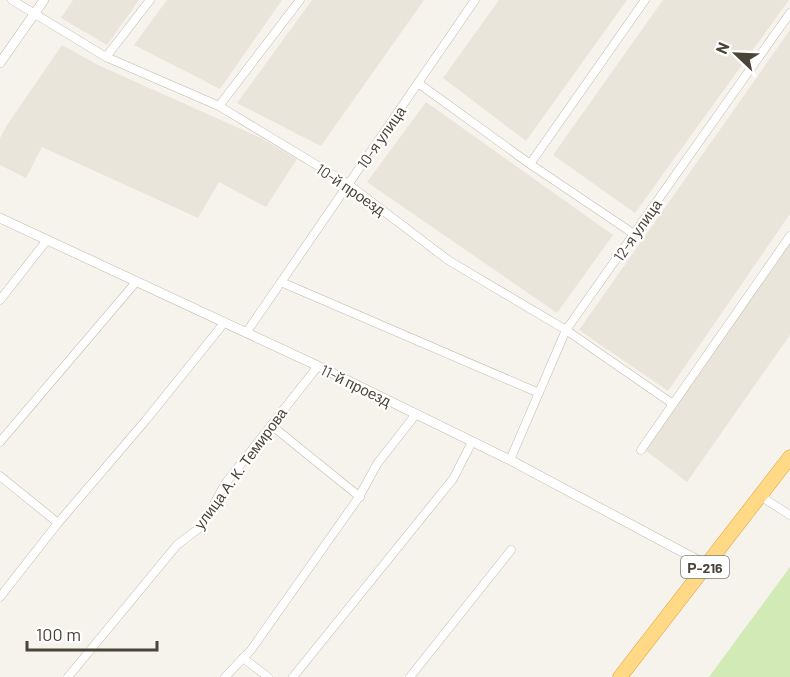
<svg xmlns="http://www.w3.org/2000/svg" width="790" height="677" font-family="Barlow,sans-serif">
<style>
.residential{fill:#eae5da}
.green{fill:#d2eab5}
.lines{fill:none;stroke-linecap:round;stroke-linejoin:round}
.minor-casing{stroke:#c2bbae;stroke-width:9}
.tertiary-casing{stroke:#c2bbae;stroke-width:10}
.trunk-casing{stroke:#e0a43c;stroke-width:15}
.minor{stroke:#fff;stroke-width:8}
.tertiary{stroke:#fff;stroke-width:9}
.trunk{stroke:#ffd985;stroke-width:14}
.labels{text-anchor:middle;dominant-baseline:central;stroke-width:4.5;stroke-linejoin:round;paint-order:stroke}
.shield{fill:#fff;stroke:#817c74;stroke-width:1.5}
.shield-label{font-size:14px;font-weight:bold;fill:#4b4439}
.street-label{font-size:15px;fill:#4b4439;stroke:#fff}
</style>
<rect width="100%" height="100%" fill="#f6f3ec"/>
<g class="residential">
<polygon points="73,0 139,0 107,45 61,18"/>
<polygon points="167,0 282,0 220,89 134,45"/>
<polygon points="312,0 424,0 321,146 237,103"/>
<polygon points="499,0 627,0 526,141 443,78"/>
<polygon points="663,0 789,0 635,213 553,155"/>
<polygon points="790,30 790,214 668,391 579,330"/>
<polygon points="62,45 98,65 261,138 297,159 266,207 219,182 198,218 42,147 26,178 0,165 0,138 7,125"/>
<polygon points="426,102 613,235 557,313 367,182"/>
<polygon points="790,243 790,335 687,482 645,450"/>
</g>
<polygon class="green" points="790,567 790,677 709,677"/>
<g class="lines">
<g class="minor-casing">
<g id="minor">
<polyline points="12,0 106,57 219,106 348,184 448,260 566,330 673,404"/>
<polyline points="106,57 150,0"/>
<polyline points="418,83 530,164 634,234"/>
<polyline points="219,106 300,0"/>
<polyline points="530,164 645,0"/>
<polyline points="281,282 539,393"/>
<polyline points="0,300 47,240"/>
<polyline points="246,333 475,0"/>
<polyline points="271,425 360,497"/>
<polyline points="0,442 136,282"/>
<polyline points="641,450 790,236"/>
<polyline points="510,460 566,330 790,13"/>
<polyline points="0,476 58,523"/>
<polyline points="760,496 790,515"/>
<polyline points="0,597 58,523 146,420 224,323"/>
<polyline points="243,658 268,677"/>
<polyline points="68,677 177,545 202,526 225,484 318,366"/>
<polyline points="225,677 251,650 359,497 377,464 416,414"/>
<polyline points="293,677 453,479 472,442"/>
<polyline points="410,677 511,550"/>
</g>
</g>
<g class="tertiary-casing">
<g id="tertiary">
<polyline points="0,63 44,0"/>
<polyline points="0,218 318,366 510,460 707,565"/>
</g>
</g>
<g class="trunk-casing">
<polyline id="trunk" points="620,677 790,457"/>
</g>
<use href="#minor" class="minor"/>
<use href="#tertiary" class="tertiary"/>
<use href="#trunk" class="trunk"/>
</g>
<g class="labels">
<rect class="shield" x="681" y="556" width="48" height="22" rx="4.5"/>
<g class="shield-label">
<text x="705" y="567">Р-216</text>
</g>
<g class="street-label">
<text transform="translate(381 137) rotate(-55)">10-я улица</text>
<text transform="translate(351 189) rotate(34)">10-й проезд</text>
<text transform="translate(637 230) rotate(-55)">12-я улица</text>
<text transform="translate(356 385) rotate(26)">11-й проезд</text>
<text transform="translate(240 468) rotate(-54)">улица А. К. Темирова</text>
</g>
</g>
<g transform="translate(736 54) rotate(293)" stroke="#ffffff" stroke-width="4.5" paint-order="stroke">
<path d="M0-4.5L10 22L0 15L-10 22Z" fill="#4b4439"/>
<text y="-9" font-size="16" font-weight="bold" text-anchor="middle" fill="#4b4439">N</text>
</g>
<path d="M27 641v9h130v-9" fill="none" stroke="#4b4439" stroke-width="3"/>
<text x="36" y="641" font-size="18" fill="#4b4439" stroke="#ffffff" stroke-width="4.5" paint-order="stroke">100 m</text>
</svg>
